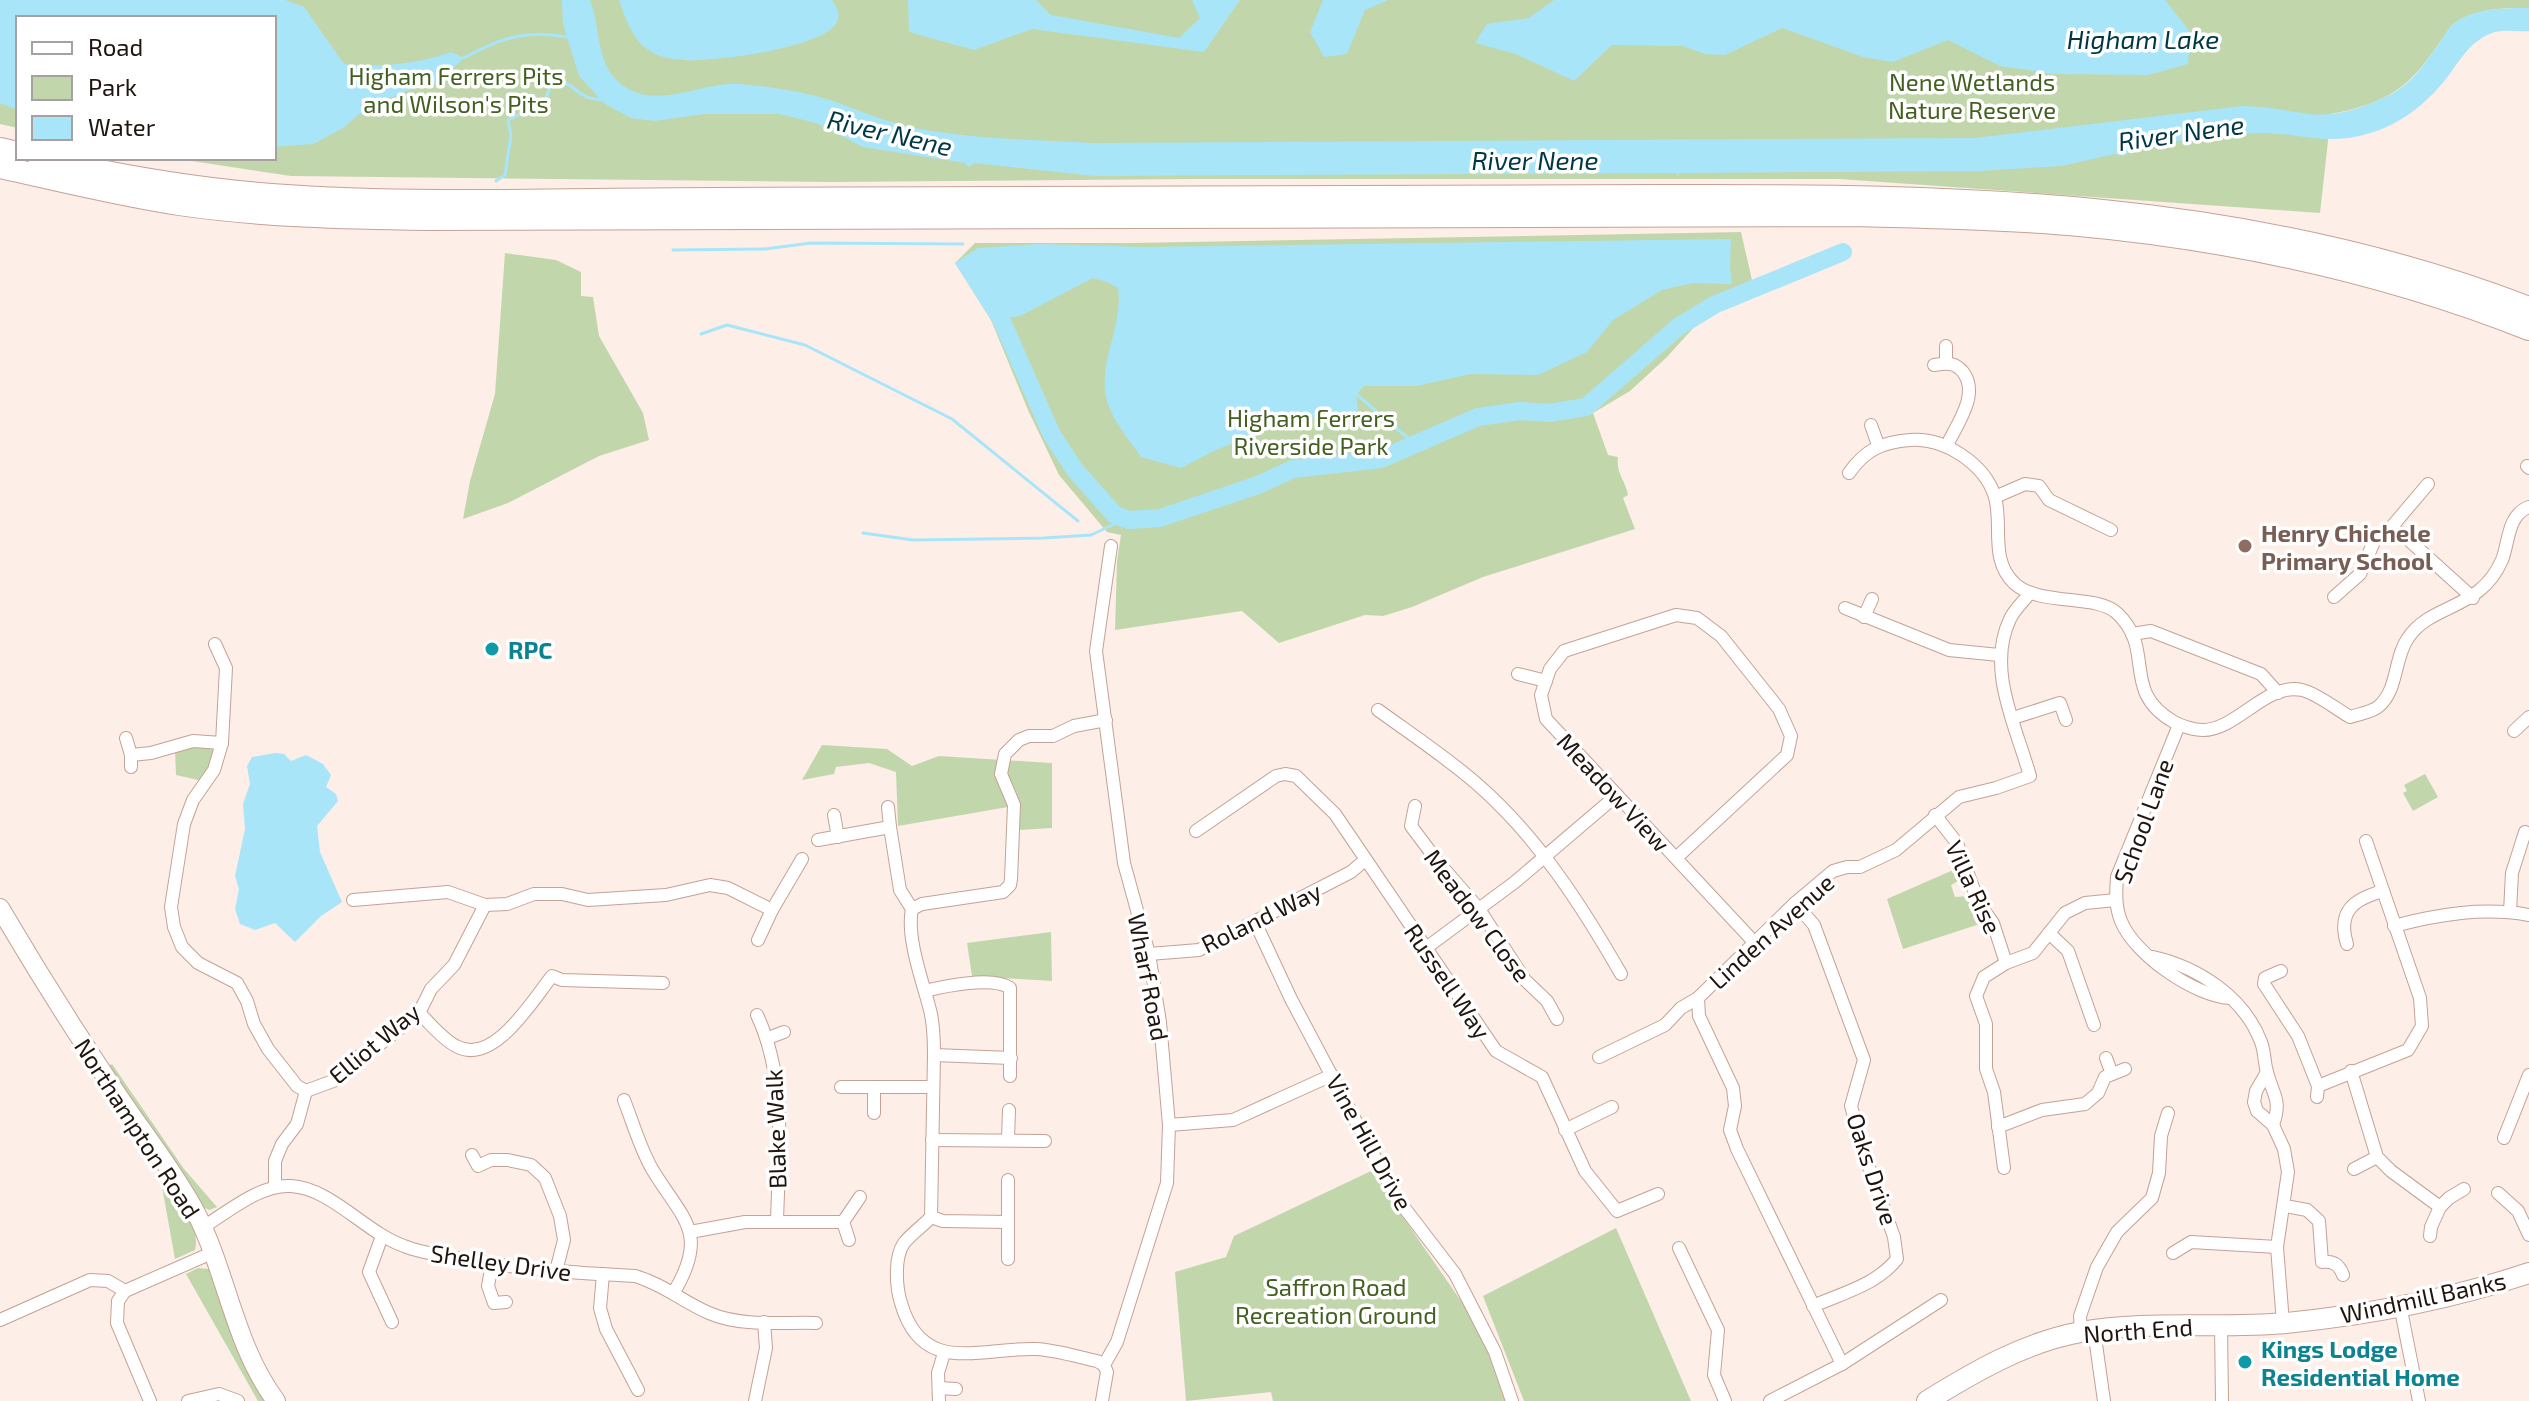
<svg xmlns="http://www.w3.org/2000/svg" width="2529" height="1401" font-family="'Exo 2',sans-serif">
<style>
.green{fill:#c1d7ab}
.water{fill:#a8e5f9}
.lines{fill:none;stroke-linecap:round;stroke-linejoin:round}
.stream{stroke:#a8e5f9;stroke-width:3}
.river{stroke:#a8e5f9;stroke-width:18}
.street-casing{stroke:#c4a295;stroke-width:14}
.secondary-casing{stroke:#c4a295;stroke-width:20}
.primary-casing{stroke:#c4a295;stroke-width:22}
.highway-casing{stroke:#c4a295;stroke-width:24}
.street{stroke:#fff;stroke-width:12}
.secondary{stroke:#fff;stroke-width:18}
.primary{stroke:#fff;stroke-width:20}
.highway{stroke:#fff;stroke-width:22}
.education-dot{fill:#8d6e63;stroke:#fff;stroke-width:3}
.culture-dot{fill:#0f9aa8;stroke:#fff;stroke-width:3}
.labels{text-anchor:middle;dominant-baseline:central;stroke-width:7;stroke-linejoin:round;paint-order:stroke}
.park-label{font-size:24px;fill:#446020;stroke:#fff}
.education-label{font-size:24px;font-weight:bold;fill:#785e54;stroke:#fff;text-anchor:start}
.culture-label{font-size:24px;font-weight:bold;fill:#0d838f;stroke:#fff;text-anchor:start}
.street-label{font-size:24px;fill:#20140f;stroke:#fff}
.water-label{font-size:26px;font-style:italic;fill:#003745;stroke:#fff}
</style>
<rect width="100%" height="100%" fill="#fdeee8"/>
<g class="green">
<path d="M0,0H2529V8C2502,8 2473,8 2451,26C2414,81 2399,101 2331,114L2320,213L1839,179H1193L832,182L291,176L172,158H274V18H18V128L0,124Z"/>
<path d="M1741,232L1754,289L1714,305L1667,357L1630,391L1593,413L1608,455L1618,457C1616,474 1625,479 1628,495L1623,498L1635,529L1483,577L1412,607L1383,616L1365,615L1279,643L1242,611L1115,630L1117,561L1121,535L1107,532L1059,475L1028,410L991,320L955,263L975,243H1131Z"/>
<polygon points="505,253 556,260 581,272 581,296 593,297 599,336 643,413 649,440 599,456 508,503 463,519 470,481 495,394"/>
<polygon points="822,745 887,749 912,766 939,756 1052,763 1052,828 1019,830 1008,807 898,826 896,772 869,763 836,767 834,774 802,780"/>
<polygon points="191,747 209,748 215,751 205,777 198,780 176,775 175,750"/>
<polygon points="2425,774 2438,797 2413,811 2403,793 2407,791 2404,785"/>
<polygon points="1960,867 1962,879 1951,885 1955,897 1969,896 1986,922 1903,949 1887,899"/>
<polygon points="1051,932 1052,981 972,976 967,943"/>
<polygon points="112,1064 184,1169 217,1207 209,1210 203,1207 105,1068"/>
<polygon points="1371,1171 1479,1327 1505,1401 1273,1401 1271,1392 1186,1401 1175,1272 1226,1257 1234,1236"/>
<path d="M161,1181C175,1199 202,1226 195,1250L175,1259Z"/>
<polygon points="1616,1228 1691,1401 1524,1401 1483,1296"/>
<polygon points="198,1268 209,1269 232,1337 264,1401 258,1401 186,1274"/>
</g>
<g class="water">
<path d="M0,0H285L304,7L344,64C380,68 417,64 451,52L464,58L438,83L406,91L363,111L343,128L313,144L274,147V18H18V110L0,103Z"/>
<path d="M562,0H590C601,27 595,64 621,84C657,112 701,81 740,84C773,87 804,92 836,102C860,111 886,122 911,127C971,140 1033,139 1094,143L1975,138L2242,106C2265,106 2287,111 2309,114C2332,117 2360,109 2381,99C2408,88 2422,68 2438,45C2444,37 2448,26 2457,21C2478,8 2505,8 2529,8V31C2517,32 2503,29 2492,33C2471,41 2462,57 2449,75C2423,109 2391,132 2348,138C2321,142 2295,134 2268,133C2244,132 2137,142 2124,156L2115,154L2062,166L1981,171L1679,173L1678,176L1676,173L1094,176L974,163L969,167L965,163L863,147L816,123L779,114H704L655,121L631,118L605,104L579,76L563,24Z"/>
<path d="M619,0H832C837,7 841,14 837,22C825,48 712,62 685,60C672,59 661,58 650,51C632,40 626,19 619,0Z"/>
<polygon points="908,0 1036,0 1051,15 1179,38 1200,18 1192,0 1240,0 1204,52 1032,29 974,50 909,32"/>
<polygon points="1323,0 1388,0 1365,10 1347,54 1324,57 1310,32"/>
<polygon points="1554,0 2165,0 2191,33 2188,64 2148,75 2054,74 2000,66 1948,40 1893,62 1863,57 1782,28 1725,55 1705,54 1683,46 1612,45 1574,81 1516,54 1475,43 1487,24 1529,18"/>
<path d="M1731,239L1730,268L1732,284L1693,283L1662,290L1613,320L1587,352L1538,375L1470,374L1417,386H1364L1356,395L1358,411L1286,422L1216,450L1181,468L1141,457C1130,441 1114,422 1108,404C1095,365 1124,328 1118,288L1107,282L1093,278L1020,316L991,320L955,263L978,248L1039,244L1146,247Z"/>
<polygon points="275,753 284,754 291,761 306,755 323,764 331,775 326,787 336,794 338,801 317,826 320,852 342,902 321,916 295,942 275,923 255,930 240,924 235,909 239,889 235,876 245,829 243,804 250,784 247,766 252,757"/>
</g>
<g class="lines">
<g class="stream">
<path d="M464,58C500,38 527,29 567,37"/>
<path d="M496,181L505,175L511,135L508,122L510,119L545,102C558,52 573,105 603,99"/>
<polyline points="673,250 765,249 811,243 963,244"/>
<polyline points="701,334 727,325 805,345 952,419 1078,521"/>
<polyline points="1356,394 1416,445"/>
<polyline points="863,533 913,540 1044,538 1091,535 1125,519"/>
</g>
<polyline class="river" points="1001,319 1052,435 1075,470 1115,515 1129,520 1160,518 1258,485 1293,469 1381,459 1478,417 1520,411 1549,413 1586,407 1678,327 1714,305 1843,252"/>
<g class="street-casing">
<g id="street">
<polyline points="1946,346 1946,363"/>
<path d="M1934,365C1947,363 1955,362 1963,372C1980,394 1957,424 1947,445"/>
<polyline points="1871,425 1878,445"/>
<polyline points="2527,466 2529,468"/>
<path d="M1849,473C1865,450 1882,442 1910,440C1944,437 1985,464 1995,497C2003,526 1989,560 2015,584C2042,607 2097,593 2118,614C2156,651 2120,691 2174,722C2181,726 2194,730 2203,730C2237,730 2266,682 2302,690C2318,694 2336,709 2350,717C2359,714 2373,712 2379,706C2398,690 2394,658 2408,638C2431,603 2480,611 2502,560C2509,543 2507,515 2529,507"/>
<polyline points="1995,497 2025,484 2039,486 2049,500 2111,530"/>
<polyline points="2389,530 2428,484"/>
<polyline points="2334,597 2360,574 2376,537 2389,530 2401,533 2473,598"/>
<polyline points="1845,608 1949,650 1999,655"/>
<polyline points="1864,617 1872,599"/>
<polyline points="2132,634 2151,631 2261,674 2278,693"/>
<polyline points="215,644 226,668 222,743 214,770 193,800 184,824 171,907 174,927 182,947 198,963 237,983 247,1001 254,1024 268,1049 297,1086 306,1091"/>
<polyline points="1518,674 1546,681"/>
<path d="M1378,710C1411,734 1446,757 1477,784C1537,836 1582,906 1621,974"/>
<polyline points="2013,718 2060,703 2066,720"/>
<path d="M2179,725L2117,877C2116,892 2115,906 2121,921C2134,954 2194,996 2230,998"/>
<polyline points="2514,731 2529,717"/>
<polyline points="126,738 131,755 131,767"/>
<polyline points="131,755 151,753 193,741 222,743"/>
<polyline points="1415,806 1411,826 1438,862 1479,909 1525,980 1547,1001 1557,1019"/>
<polyline points="888,807 890,827"/>
<polyline points="834,815 838,837"/>
<polyline points="1935,815 1957,843 1979,904 1993,923 2006,963"/>
<polyline points="1196,831 1276,776 1285,774 1296,776 1335,814 1496,1051 1542,1077 1585,1171 1617,1211 1658,1194"/>
<polyline points="818,840 890,827 900,890 912,909"/>
<polyline points="1676,858 1787,755 1791,736 1779,709 1721,636 1697,618 1676,615 1564,651 1550,669 1541,695 1546,719 1754,942"/>
<polyline points="353,900 448,892 485,905 507,904 534,894 562,894 588,900 666,895 710,885 728,888 772,910"/>
<path d="M1795,903L1814,925L1864,1060L1851,1106L1864,1153L1894,1237L1897,1259C1876,1285 1843,1293 1813,1306"/>
<path d="M912,909C906,938 923,982 930,1010C934,1025 934,1040 934,1055L931,1217C923,1226 912,1233 904,1243C894,1257 896,1287 901,1303C922,1377 981,1347 1036,1349C1056,1350 1078,1357 1097,1361L1104,1365"/>
<polyline points="912,909 922,904 1003,892 1010,885 1011,879 1014,805 1001,774 1005,754 1019,740 1029,736 1053,736 1074,726 1106,720"/>
<polyline points="2510,912 2512,873 2525,832"/>
<polyline points="1255,922 1291,999 1396,1197 1455,1274 1495,1352 1512,1401"/>
<path d="M2394,926C2439,914 2483,907 2529,915"/>
<polyline points="2049,933 2068,951 2094,1025"/>
<polyline points="758,940 772,910 802,859"/>
<path d="M2347,944C2337,911 2354,899 2383,891"/>
<polyline points="1426,948 1515,882 1617,795"/>
<polyline points="1149,954 1199,950 1351,872 1365,860"/>
<path d="M2153,957C2198,967 2244,997 2261,1042C2265,1052 2264,1062 2267,1072C2273,1096 2282,1099 2273,1125"/>
<polyline points="2281,971 2265,978 2264,984 2298,1036 2318,1086 2317,1097"/>
<path d="M925,991C945,986 993,976 1010,988V1076"/>
<polyline points="1698,998 1699,1016 1733,1088 1735,1106 1730,1130 1737,1149 1842,1364"/>
<path d="M419,1013C430,1023 442,1039 456,1046C493,1067 532,1001 552,976L562,980L663,983"/>
<path d="M757,1015C787,1079 779,1152 777,1221"/>
<polyline points="768,1038 784,1032"/>
<polyline points="934,1055 1011,1058"/>
<path d="M1599,1057L1665,1025L1681,1008L1698,998L1795,903L1833,871L1847,867H1860L1896,850L1959,797L1996,788L2030,776C2016,726 1986,669 2010,619C2014,610 2023,602 2029,594"/>
<polyline points="2106,1058 2112,1074"/>
<polyline points="2351,1071 2377,1157 2391,1171 2440,1207 2449,1198 2464,1189"/>
<polyline points="2267,1072 2256,1091 2254,1102 2257,1111 2273,1125 2284,1149 2288,1172 2277,1247 2283,1323"/>
<polyline points="2318,1086 2408,1050 2422,1026 2420,998 2366,841"/>
<polyline points="841,1087 933,1087"/>
<polyline points="306,1091 333,1081 351,1061 380,1044 419,1013 431,989 454,965 485,905"/>
<path d="M624,1100C633,1123 640,1148 652,1169C682,1219 710,1232 674,1292"/>
<polyline points="874,1113 874,1087"/>
<polyline points="1169,1125 1233,1120 1332,1075"/>
<polyline points="1998,1127 2042,1110 2085,1104 2098,1093 2105,1077 2125,1069"/>
<polyline points="1565,1130 1612,1107"/>
<polyline points="2504,1138 2529,1075"/>
<polyline points="1008,1139 1009,1110"/>
<polyline points="932,1140 1045,1141"/>
<polyline points="472,1155 478,1166 491,1160 508,1160 531,1165 545,1178 560,1216 564,1240 556,1271"/>
<polyline points="2004,1168 1994,1092 1986,1069 1986,1024 1976,996 1984,977 2006,963 2033,953 2065,913 2085,903 2116,900"/>
<polyline points="2354,1169 2377,1157"/>
<polyline points="275,1187 275,1161 282,1144 297,1124 306,1091"/>
<polyline points="2498,1193 2518,1211 2529,1235"/>
<path d="M2285,1206L2307,1210L2319,1221L2322,1262C2333,1261 2339,1264 2343,1275"/>
<polyline points="931,1217 943,1221 1008,1222"/>
<path d="M203,1227C228,1212 260,1184 291,1186C331,1188 366,1233 404,1246C421,1253 440,1255 458,1258C516,1269 576,1273 635,1276C663,1284 683,1302 709,1313C741,1327 782,1322 816,1323"/>
<polyline points="690,1232 745,1222 843,1222"/>
<polyline points="382,1236 369,1272 392,1322"/>
<polyline points="2430,1236 2431,1227 2440,1207"/>
<polyline points="849,1240 843,1222 860,1197"/>
<polyline points="1679,1248 1718,1330 1714,1375 1725,1401"/>
<polyline points="2173,1253 2191,1242 2277,1247"/>
<polyline points="1008,1259 1008,1180"/>
<polyline points="492,1264 488,1286 494,1303 506,1302"/>
<polyline points="603,1274 600,1308 606,1329 638,1390"/>
<polyline points="125,1291 118,1301 117,1323 150,1401"/>
<polyline points="2400,1305 2419,1401"/>
<polyline points="0,1320 90,1280 108,1281 125,1291 214,1252"/>
<polyline points="2221,1325 2222,1401"/>
<polyline points="2094,1330 2104,1401"/>
<polyline points="2081,1332 2080,1316 2097,1267 2117,1232 2152,1198 2159,1173 2161,1136 2168,1113"/>
<polyline points="939,1388 956,1389"/>
<polyline points="188,1401 219,1394 238,1401"/>
<polyline points="755,1401 766,1348 764,1322"/>
<polyline points="939,1401 938,1373 944,1353"/>
<polyline points="1102,1401 1107,1372 1104,1365 1117,1342 1167,1183 1169,1125 1160,1022 1149,954 1124,863 1096,651 1111,546"/>
<polyline points="1770,1401 1842,1364 1941,1300"/>
</g>
</g>
<g class="secondary-casing">
<path id="secondary" d="M0,908C37,971 76,1033 117,1094C143,1133 173,1170 195,1211C227,1272 234,1345 276,1401"/>
</g>
<g class="primary-casing">
<path id="primary" d="M1927,1401C1974,1372 2025,1342 2081,1332C2148,1320 2218,1329 2286,1323C2367,1315 2452,1299 2529,1273"/>
</g>
<g class="highway-casing">
<g id="highway">
<polyline points="0,149 18,153"/>
<path d="M39,158C105,173 170,185 238,192C396,207 557,199 716,199C1031,200 1346,196 1660,196C1958,195 2247,199 2529,308"/>
<path d="M0,167C59,180 119,195 179,204C262,216 345,218 428,219L1857,215C1928,217 1999,218 2069,224C2227,238 2382,271 2529,329"/>
</g>
</g>
<use href="#street" class="street"/>
<use href="#secondary" class="secondary"/>
<use href="#primary" class="primary"/>
<use href="#highway" class="highway"/>
</g>
<circle class="education-dot" cx="2245" cy="546" r="8"/>
<g class="culture-dot">
<circle cx="492" cy="649" r="8"/>
<circle cx="2245" cy="1362" r="8"/>
</g>
<g class="labels">
<g class="park-label">
<text x="456" y="75">Higham Ferrers Pits<tspan x="456" dy="28">and Wilson's Pits</tspan></text>
<text x="1972" y="81">Nene Wetlands<tspan x="1972" dy="28">Nature Reserve</tspan></text>
<text x="1311" y="417">Higham Ferrers<tspan x="1311" dy="28">Riverside Park</tspan></text>
<text x="1336" y="1286">Saffron Road<tspan x="1336" dy="28">Recreation Ground</tspan></text>
</g>
<g class="education-label">
<text x="2261" y="532">Henry Chichele<tspan x="2261" dy="28">Primary School</tspan></text>
</g>
<g class="culture-label">
<text x="508" y="649">RPC</text>
<text x="2261" y="1348">Kings Lodge<tspan x="2261" dy="28">Residential Home</tspan></text>
</g>
<g class="street-label">
<text transform="translate(1614 792) rotate(47)">Meadow View</text>
<text transform="translate(2143 821) rotate(-70)">School Lane</text>
<text transform="translate(1974 887) rotate(65)">Villa Rise</text>
<text transform="translate(1478 915) rotate(53)">Meadow Close</text>
<text transform="translate(1261 917) rotate(-26)">Roland Way</text>
<text transform="translate(1771 931) rotate(-42)">Linden Avenue</text>
<text transform="translate(1149 977) rotate(79)">Wharf Road</text>
<text transform="translate(1448 981) rotate(56)">Russell Way</text>
<text transform="translate(374 1043) rotate(-40)">Elliot Way</text>
<text transform="translate(138 1128) rotate(57)">Northampton Road</text>
<text transform="translate(775 1129) rotate(-92)">Blake Walk</text>
<text transform="translate(1370 1142) rotate(61)">Vine Hill Drive</text>
<text transform="translate(1873 1169) rotate(72)">Oaks Drive</text>
<text transform="translate(501 1262) rotate(8)">Shelley Drive</text>
<text transform="translate(2423 1297) rotate(-12)">Windmill Banks</text>
<text transform="translate(2138 1330) rotate(-4)">North End</text>
</g>
<g class="water-label">
<text x="2143" y="38">Higham Lake</text>
<text transform="translate(890 132) rotate(13)">River Nene</text>
<text transform="translate(2181 132) rotate(-8)">River Nene</text>
<text x="1535" y="159">River Nene</text>
</g>
</g>
<rect x="16" y="16" width="260" height="144" fill="#ffffff" stroke="#a6a19f" stroke-width="2"/>
<rect x="32" y="42" width="40" height="12" fill="#ffffff" stroke="#a6a19f" stroke-width="2"/>
<text x="88" y="56" font-size="24" fill="#20140f">Road</text>
<rect x="32" y="76" width="40" height="24" fill="#c1d7ab" stroke="#a6a19f" stroke-width="2"/>
<text x="88" y="96" font-size="24" fill="#20140f">Park</text>
<rect x="32" y="116" width="40" height="24" fill="#a8e5f9" stroke="#a6a19f" stroke-width="2"/>
<text x="88" y="136" font-size="24" fill="#20140f">Water</text>
</svg>
